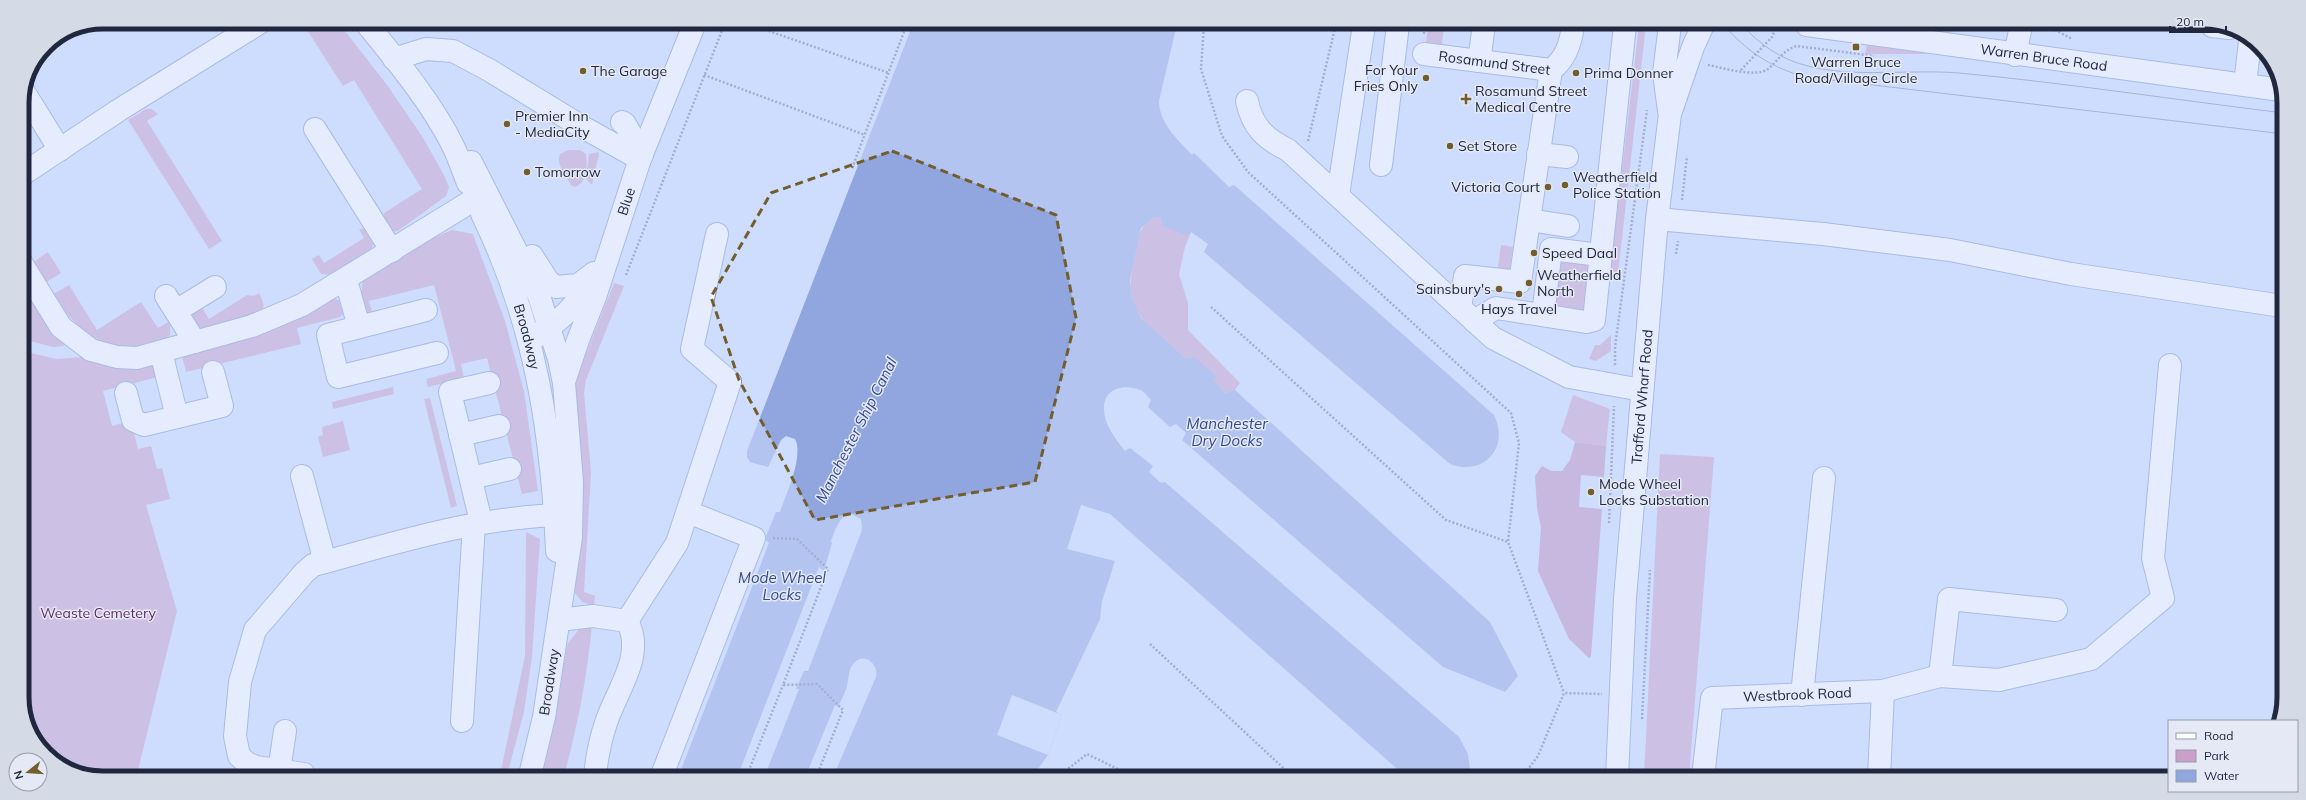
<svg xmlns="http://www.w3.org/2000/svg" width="2306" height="800" font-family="Mulish,sans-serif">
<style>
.green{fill:#caa0c8}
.forest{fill:#bc8cb9}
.water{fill:#91a6de}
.pier{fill:#cedcfe}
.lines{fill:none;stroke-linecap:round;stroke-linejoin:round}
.minor-casing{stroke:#7e92c8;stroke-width:24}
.path{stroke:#6f7994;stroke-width:2.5;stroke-dasharray:2 2;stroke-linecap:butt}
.minor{stroke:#fff;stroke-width:22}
.tram{stroke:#7984a0;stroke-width:1}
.marked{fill:none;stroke:#725e2d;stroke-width:3;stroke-dasharray:8 5;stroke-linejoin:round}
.poi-dot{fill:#725e2d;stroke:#e4e9f5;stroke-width:1.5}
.labels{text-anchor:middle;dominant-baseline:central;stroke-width:3;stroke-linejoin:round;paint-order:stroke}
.street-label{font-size:14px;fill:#20283d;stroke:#e4e9f5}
.poi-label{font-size:14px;fill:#20283d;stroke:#e4e9f5;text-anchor:start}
.park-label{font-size:14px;fill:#642a63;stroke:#e4e9f5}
.water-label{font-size:15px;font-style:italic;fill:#33488c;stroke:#e4e9f5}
.rim{fill:none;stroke:#20283d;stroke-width:5}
</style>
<rect width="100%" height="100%" fill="#cedcfe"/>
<g class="green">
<polygon points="302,22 338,22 387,85 422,136 444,175 449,187 446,196 398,231 390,232 383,221 384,213 422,189 354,80 343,86"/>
<polygon points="1428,25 1444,25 1442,45 1426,43"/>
<polygon points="1639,25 1646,25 1617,283 1611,263"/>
<polygon points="1867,44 1939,54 1865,54"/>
<polygon points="146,109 152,109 158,114 147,121 222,241 209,249 128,120"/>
<path d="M568,150H580L586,154C587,165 588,181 576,187L572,186C567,178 555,163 560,154Z"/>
<polygon points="598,152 599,154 592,185 586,179 589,154"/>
<path d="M1154,217L1162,218V222L1191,232L1185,247L1179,274L1188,303V330L1240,383L1235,390L1225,393C1203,368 1138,330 1132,298C1129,283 1132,270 1135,256C1139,237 1138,227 1154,217Z"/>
<polygon points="359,229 367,229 374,240 372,248 330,275 321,274 312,259 319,255 324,263 364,238"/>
<polygon points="452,230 473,234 505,321 524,391 538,491 522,494 487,358 461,364 464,378 428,387 426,379 456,371 434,285 369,301 373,316 366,315 361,295 363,280 431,239"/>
<polygon points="1501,245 1513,247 1509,273 1497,274"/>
<polygon points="48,252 61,273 45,283 32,263"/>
<polygon points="1557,256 1594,260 1588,311 1551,306"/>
<polygon points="22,283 53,333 65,346 53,347 22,339"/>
<polygon points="614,283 624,286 586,380 584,393 591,472 584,592 595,596 594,606 582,602 575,593 579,514 572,381 578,357 584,359"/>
<path d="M69,285L97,330L141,302L158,328L170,321V334L168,339C113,358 85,340 52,295Z"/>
<path d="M259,293C261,298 266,305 262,311C256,319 208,328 198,328L191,315L202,308L209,319L247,295L254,296Z"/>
<polygon points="334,299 339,300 343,314 340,317 297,328 301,344 186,372 182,356 289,323"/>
<polygon points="1611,335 1611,351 1596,361 1589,359 1595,345 1600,345"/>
<polygon points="22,351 57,359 84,357 103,365 126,369 155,365 158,377 103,391 112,426 127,422 132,425 138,449 151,446 157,469 162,468 170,499 146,505 177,611 137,774 77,774 39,746 22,702"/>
<polygon points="393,387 394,394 333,409 332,402"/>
<polygon points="1573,395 1610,409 1606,446 1575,442 1561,432"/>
<polygon points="430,398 457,506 451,508 424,399"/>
<polygon points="343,421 350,450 323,457 318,437 323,435 322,427"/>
<polygon points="1660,454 1714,457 1689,777 1644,777"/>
<polygon points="526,532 540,539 532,657 524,712 507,775 500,775 525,656"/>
<path d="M583,624L592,625C587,676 578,726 564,775H540L556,715L567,645Z"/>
</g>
<polygon class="forest" points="1575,442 1606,446 1604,477 1581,475 1579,507 1602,509 1591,656 1589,658 1569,639 1538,571 1541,528 1537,507 1535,476 1542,466 1551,471 1562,471 1570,460"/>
<path class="water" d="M913,24H1177L1159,101C1159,123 1178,140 1192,155L1194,153L1229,187L1234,185L1494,415C1510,447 1484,477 1450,464L1204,252L1208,244L1191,232L1186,235L1163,226L1161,218L1154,217L1141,228L1130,280L1132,299L1141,318L1186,359L1194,357L1216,376L1214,381L1225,393L1235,390L1490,622L1518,676L1505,692L1443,667L1182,440L1186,433L1176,424L1170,427L1148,407L1151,400C1148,397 1144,391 1140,390C1124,383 1103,389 1104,409C1104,425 1116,439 1125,451L1130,448L1153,466L1149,472L1161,483L1165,482L1459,737L1468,754L1471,777L1405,776L1110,514L1081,505L1067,549L1115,561L1102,601L1100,619L1056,712L1062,715L1048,755L1033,776L834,775L876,677C879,663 863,651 853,664C848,670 849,681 846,689C844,695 841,701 838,706L835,705L806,775H765L799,689H796L804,671H808L862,530L861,519L851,514C839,515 835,531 831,541L832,543L824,571L819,567L738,775H679L769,543L765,539L776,512H780C786,495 804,455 795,439L786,436L781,440L768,467L750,462L747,457V451Z"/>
<polygon class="pier" points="1012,695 1062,715 1048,755 997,735"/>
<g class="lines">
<g class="minor-casing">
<g id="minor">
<path d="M366,23C396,60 432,103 453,146C459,158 463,171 468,183"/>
<path id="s1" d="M1807,25L2281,90"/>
<polyline points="2212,26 2229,28"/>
<path id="s2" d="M1424,54L1551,70C1566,59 1571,43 1573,25"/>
<polyline points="2015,55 2021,26"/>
<polyline points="394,59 426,49 453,51 489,70 579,125 640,159"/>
<polyline points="1479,61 1484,25"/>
<polyline points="2245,85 2250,41"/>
<polyline points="24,92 60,150"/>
<path d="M1247,101C1252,126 1265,139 1288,150L1493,338L1569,377L1642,390"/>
<polyline points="1669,111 1664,73 1670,25"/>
<polyline points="622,122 625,124 642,155"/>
<polyline points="315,129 392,251"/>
<polyline points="1538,154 1567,157"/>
<polyline points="471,162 539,296 559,359 564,383 572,482 571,537 544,717 530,775"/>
<polyline points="1381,165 1398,25"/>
<polyline points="23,174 119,110 261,22"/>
<polyline points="1338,195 1364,25"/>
<path id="s3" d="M482,214C535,322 552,433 557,551"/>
<polyline points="1657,219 1823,234 1950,250 2071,274 2282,306"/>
<polyline points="1529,220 1568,226"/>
<polyline points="532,256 548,281 556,287 578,285 594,273"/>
<polyline points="22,264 61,327 91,350 117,357 137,358 252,326 302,305 475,199"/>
<polyline points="346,280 359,327"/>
<polyline points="166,296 195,342"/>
<polyline points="1460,308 1465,276 1520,282 1551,70"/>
<polyline points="426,310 328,335 338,377 437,353"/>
<polyline points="176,311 215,287"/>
<polyline points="1543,315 1551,249 1600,255"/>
<polyline points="1474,321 1496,308 1586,322 1594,320 1625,25"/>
<path d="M540,335L541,332C564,319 581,299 593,276"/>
<polyline points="161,352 177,417 222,406 213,372"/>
<path id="s4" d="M564,382L578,340L595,297L640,159L695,23"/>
<polyline points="126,393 133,420 144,425 177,417"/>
<polyline points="460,435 499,426"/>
<polyline points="302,476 325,562"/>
<polyline points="471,478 510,469"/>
<polyline points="481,522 450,392 489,383"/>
<polyline points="559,620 593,616 627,621 677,543 730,382 692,349 717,234"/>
<polyline points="1940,676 1949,599 2056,610"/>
<polyline points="1802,695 1824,478"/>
<polyline points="462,721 474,524"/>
<polyline points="279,771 285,731"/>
<path d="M304,774L256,767L247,763L239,756L235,736L240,682L255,630L304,573L313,565L325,562C405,540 486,515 570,515"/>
<path d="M595,775C597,757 600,740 606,723C616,691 646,655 627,621"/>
<polyline points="662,775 754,538 688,512"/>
<path id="s5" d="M1617,777L1625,598L1657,219L1670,114L1693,47L1703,25"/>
<path id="s6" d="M1703,777L1712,698L1883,691L1940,676L1999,680L2091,659L2163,598L2153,558L2170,365"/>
<polyline points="1879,777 1883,691"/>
</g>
</g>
<g class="path">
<polyline points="746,23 889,73"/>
<polyline points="1204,24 1201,69 1222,136 1248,172 1511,413 1519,443 1508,542"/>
<polyline points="2048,26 2072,39"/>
<polyline points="1424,34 1425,25"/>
<path d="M1708,65C1723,68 1756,78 1768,69C1778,61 1784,49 1797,46L1874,56"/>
<polyline points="1741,70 1772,37 1777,25"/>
<polyline points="704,75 865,135"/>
<polyline points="1308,141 1336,24"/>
<polyline points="852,168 907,24"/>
<polyline points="1682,200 1687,156"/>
<polyline points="1676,254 1678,241"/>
<polyline points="626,275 725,23"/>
<polyline points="1567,279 1577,281"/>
<polyline points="1211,307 1446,520 1508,542 1564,693"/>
<polyline points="1615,365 1615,347 1647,110"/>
<polyline points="1609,523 1614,406"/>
<polyline points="773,538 797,539 828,569 783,685 817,684 843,710 817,775"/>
<polyline points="1150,644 1292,776"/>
<polyline points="1642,719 1650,570"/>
<polyline points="747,775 783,685"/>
<polyline points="1059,776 1087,754 1124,772 1129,776"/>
<polyline points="1522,777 1538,756 1564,693 1602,694"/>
</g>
<use href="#minor" class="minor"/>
<g class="tram">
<path d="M1724,25C1747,52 1772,68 1806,77L2284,134"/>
<path d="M1742,25C1760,45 1782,60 1808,66C1853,78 1911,69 1959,73C2067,83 2176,100 2284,113"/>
</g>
</g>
<path d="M0 0H2306V800H0ZM892,151L1056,215L1076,318L1035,482L815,520L739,380L711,297L771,193Z" fill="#cedcfe" fill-opacity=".55" fill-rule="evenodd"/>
<path class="marked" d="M892,151L1056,215L1076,318L1035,482L815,520L739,380L711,297L771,193Z"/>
<g class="poi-dot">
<rect x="1852" y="43" width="8" height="8" rx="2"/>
<circle cx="583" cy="71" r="4"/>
<circle cx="1576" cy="73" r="4"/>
<circle cx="1426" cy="78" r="4"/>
<path d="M1464 93h4v4h4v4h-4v4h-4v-4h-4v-4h4z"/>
<circle cx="507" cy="124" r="4"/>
<circle cx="1450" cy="146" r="4"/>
<circle cx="527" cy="172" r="4"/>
<circle cx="1565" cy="185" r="4"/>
<circle cx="1548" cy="187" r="4"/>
<circle cx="1534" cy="253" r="4"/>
<circle cx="1529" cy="283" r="4"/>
<circle cx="1499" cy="289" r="4"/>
<circle cx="1519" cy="294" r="4"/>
<circle cx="1591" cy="492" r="4"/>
</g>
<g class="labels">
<g class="street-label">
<text stroke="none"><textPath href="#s1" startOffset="239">Warren Bruce Road</textPath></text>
<text stroke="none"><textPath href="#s2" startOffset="71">Rosamund Street</textPath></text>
<text stroke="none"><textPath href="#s4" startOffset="191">Blue</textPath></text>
<text stroke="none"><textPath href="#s3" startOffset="131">Broadway</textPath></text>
<text stroke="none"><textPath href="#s5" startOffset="381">Trafford Wharf Road</textPath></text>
<text transform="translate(549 682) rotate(-81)">Broadway</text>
<text stroke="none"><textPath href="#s6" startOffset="165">Westbrook Road</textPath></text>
</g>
<g class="poi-label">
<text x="1856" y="62" text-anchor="middle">Warren Bruce<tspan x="1856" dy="16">Road/Village Circle</tspan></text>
<text x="1418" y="70" text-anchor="end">For Your<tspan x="1418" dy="16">Fries Only</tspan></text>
<text x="591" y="71">The Garage</text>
<text x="1584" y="73">Prima Donner</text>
<text x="1475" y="91">Rosamund Street<tspan x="1475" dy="16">Medical Centre</tspan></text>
<text x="515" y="116">Premier Inn<tspan x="515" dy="16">- MediaCity</tspan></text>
<text x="1458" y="146">Set Store</text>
<text x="535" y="172">Tomorrow</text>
<text x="1573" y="177">Weatherfield<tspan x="1573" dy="16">Police Station</tspan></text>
<text x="1540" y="187" text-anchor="end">Victoria Court</text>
<text x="1542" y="253">Speed Daal</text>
<text x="1537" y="275">Weatherfield<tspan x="1537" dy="16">North</tspan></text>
<text x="1491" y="289" text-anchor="end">Sainsbury's</text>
<text x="1519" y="309" text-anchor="middle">Hays Travel</text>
<text x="1599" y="484">Mode Wheel<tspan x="1599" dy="16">Locks Substation</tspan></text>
</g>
<g class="park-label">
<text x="98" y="613">Weaste Cemetery</text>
</g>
<g class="water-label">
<text x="1227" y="423">Manchester<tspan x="1227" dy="17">Dry Docks</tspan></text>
<text transform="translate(856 430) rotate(-63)">Manchester Ship Canal</text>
<text x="782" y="577">Mode Wheel<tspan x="782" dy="17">Locks</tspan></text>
</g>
</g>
<path d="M0 0H2306V800H0ZM103 29H2203A74 74 0 0 1 2277 103V697A74 74 0 0 1 2203 771H103A74 74 0 0 1 29 697V103A74 74 0 0 1 103 29Z" fill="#d4dae6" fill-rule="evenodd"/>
<path class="rim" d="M103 29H2203A74 74 0 0 1 2277 103V697A74 74 0 0 1 2203 771H103A74 74 0 0 1 29 697V103A74 74 0 0 1 103 29Z"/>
<rect x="2168" y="720" width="130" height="72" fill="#e4e9f5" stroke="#969cab"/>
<rect x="2176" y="733" width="20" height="6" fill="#ffffff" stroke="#969cab"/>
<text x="2204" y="740" font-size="12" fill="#20283d">Road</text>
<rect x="2176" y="750" width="20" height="12" fill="#caa0c8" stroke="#969cab"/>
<text x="2204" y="760" font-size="12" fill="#20283d">Park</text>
<rect x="2176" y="770" width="20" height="12" fill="#91a6de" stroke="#969cab"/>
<text x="2204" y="780" font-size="12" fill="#20283d">Water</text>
<g transform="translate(28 772) rotate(253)"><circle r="19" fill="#e4e9f5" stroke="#969cab"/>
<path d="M0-3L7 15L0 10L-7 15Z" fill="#725e2d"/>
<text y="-6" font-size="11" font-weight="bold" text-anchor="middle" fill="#20283d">N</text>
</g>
<path d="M2170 26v6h56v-6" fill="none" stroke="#20283d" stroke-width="2"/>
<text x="2176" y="26" font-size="12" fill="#20283d" stroke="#e4e9f5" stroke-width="3" paint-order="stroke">20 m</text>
</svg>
